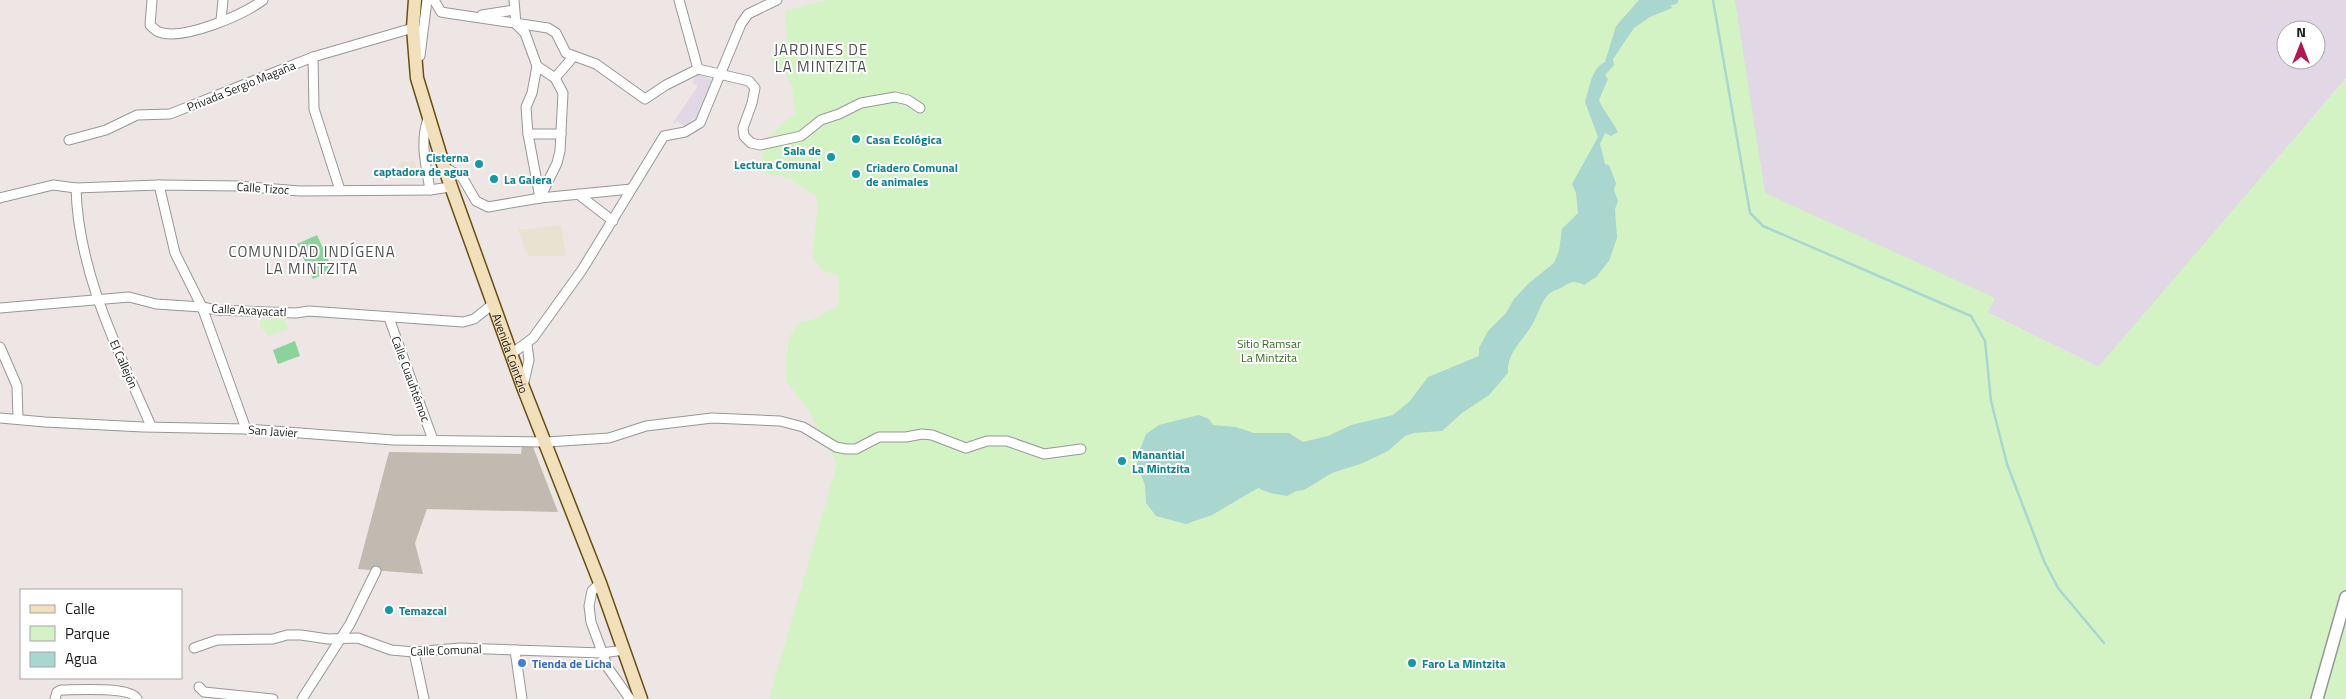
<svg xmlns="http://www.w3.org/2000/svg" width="2346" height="699" font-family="'Titillium Web',sans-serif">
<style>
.industrial{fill:#e2d7e5;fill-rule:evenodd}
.construction{fill:#c0bab1}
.farmland{fill:#eae2d1}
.park{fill:#d3f3c5}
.pitch{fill:#8bd39b}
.water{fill:#a9d6cf}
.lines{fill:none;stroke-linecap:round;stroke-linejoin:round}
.stream{stroke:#a9d6cf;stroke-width:2.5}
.canal{stroke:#a9d6cf;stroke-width:9}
.minor-casing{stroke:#979797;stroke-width:11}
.tertiary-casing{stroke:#979797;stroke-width:14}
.secondary-casing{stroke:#674f11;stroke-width:15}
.minor{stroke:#fff;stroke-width:9}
.tertiary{stroke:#fff;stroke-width:11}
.secondary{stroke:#f2e0bd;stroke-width:12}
.culture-dot{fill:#0f9aa8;stroke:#fff;stroke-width:2}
.shop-dot{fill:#3f7fe0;stroke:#fff;stroke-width:2}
.labels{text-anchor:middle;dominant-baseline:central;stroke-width:4;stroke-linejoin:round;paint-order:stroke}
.street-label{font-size:12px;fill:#1d1d1d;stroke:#fff}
.culture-label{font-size:12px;font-weight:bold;fill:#0d838f;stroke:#fff;text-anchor:start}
.park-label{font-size:12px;fill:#326e18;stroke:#fff}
.shop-label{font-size:12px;font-weight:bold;fill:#366cbe;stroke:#fff;text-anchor:start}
.quarter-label{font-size:15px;letter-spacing:1px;fill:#505050;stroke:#fff}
</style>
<rect width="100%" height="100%" fill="#ede6e4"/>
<g class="industrial">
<path d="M1730,0H2346V78L2099,367L1987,312L1764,212ZM2286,30H2316V60H2286Z"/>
<polygon points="698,73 717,83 700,108 704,111 697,121 693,118 687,128 677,121 675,124 673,123 698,86 692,83"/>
</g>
<polygon class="construction" points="522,445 533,447 558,512 427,509 415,543 423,574 358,569 389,452 521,454"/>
<g class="farmland">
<polygon points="415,161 418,177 400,178 399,162"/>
<polygon points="561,225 566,256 528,256 518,230"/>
</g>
<g class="park">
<path d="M827,0H1735L1765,193L1995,298L1988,313L2098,367L2346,79V699H769L837,464L807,408L787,382L786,359L790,335L801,322L812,320L838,306L839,276L824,271L813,259C812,237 820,217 816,195L801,187L792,179L766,173C752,148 778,128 795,113C793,88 792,76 771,62V54L785,44L787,35L785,11Z"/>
<polygon points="260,319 285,320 288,329 268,336 260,326"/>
</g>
<g class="pitch">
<polygon points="317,235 333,270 313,279 297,244"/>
<polygon points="295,341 300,356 278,364 273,350"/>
</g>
<path class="water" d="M1639,0H1669L1672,8L1650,17L1634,28L1613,59L1614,65L1605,75L1608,79L1599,100C1604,112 1612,120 1618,132L1611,136L1605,133L1600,144L1605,164L1609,165L1616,183L1614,190L1618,201L1615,209L1617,238L1609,261L1596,277L1584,285C1572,279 1570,283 1559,289C1557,290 1554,290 1552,292C1542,297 1538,316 1532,325C1523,340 1506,354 1508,373L1489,395L1462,413L1442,431L1414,433L1405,436L1388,451L1363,463L1332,473L1304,490L1296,491L1287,496L1270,493L1258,488L1212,515L1186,524L1156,516L1146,503L1145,485L1137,464L1140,450L1146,434L1159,425L1199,415L1209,419L1213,425L1236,427L1254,433H1289L1303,442L1328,436L1351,425L1393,415L1410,401L1428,377L1479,356V348L1488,331L1506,313L1514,299L1529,283L1554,263L1559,251L1562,229L1578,213L1576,193L1572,184L1598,137L1585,102C1590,87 1591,69 1605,62L1616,26Z"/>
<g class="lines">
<polyline class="stream" points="1713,0 1750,213 1763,226 1971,316 1985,341 1991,401 2007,464 2044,561 2058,588 2104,643"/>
<polyline class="canal" points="1670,1 1674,0"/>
<g class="minor-casing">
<g id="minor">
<path d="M152,0L150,25C152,27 156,31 159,32C183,41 243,15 263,0"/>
<polyline points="434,0 441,12 447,13 548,28 556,33 566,53 596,64 645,99 666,85 698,69 749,81 755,88 752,103 743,128 744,136 751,143 760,145 801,136 821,120 839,114 861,103 895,97 908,100 920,108"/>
<polyline points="514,0 516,24 525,33 537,66 555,78 563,93 560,151 557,163 540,198"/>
<polyline points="679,0 698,69"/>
<polyline points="482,15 514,10"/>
<polyline points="221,20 223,0"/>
<polyline points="420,56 427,0"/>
<polyline points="313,57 314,109 340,190"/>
<polyline points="537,66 532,93 526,107 528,134 540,198"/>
<polyline points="555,78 573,57"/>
<path d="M429,116C419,141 426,165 430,190"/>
<polyline points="528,134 561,134"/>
<polyline points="69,140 106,130 137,115 170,114 313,57 413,28"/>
<polyline points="444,167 462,177 476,201 488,207 540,198 631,189"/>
<polyline points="159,185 175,253 202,307 246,429"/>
<path d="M76,188C78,272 118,350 151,426"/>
<polyline points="578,194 613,221"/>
<polyline points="0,198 53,185 76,188 159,185 239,186 300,191 430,190 450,187"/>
<polyline points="0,308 129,297 156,304 202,307 217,310 296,313 309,311 463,322 474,319 493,304"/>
<polyline points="389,318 433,440"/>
<polyline points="0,347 17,386 18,419"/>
<polyline points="511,354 533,338 582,270 664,136 685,132 700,123 741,24 748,14 777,0"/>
<polyline points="523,386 529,360 527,344"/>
<polyline points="0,418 45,422 143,427 246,429 393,440 547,442 609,438 646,426 712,418 780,421 803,427 836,447 846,449 856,449 879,437 906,437 922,434 932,435 966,448 987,441 1007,441 1044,454 1081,449"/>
<polyline points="600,583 592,591 589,606 591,622 608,668 630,699"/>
<polyline points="194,648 217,640 273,639 287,635 301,635 328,639 358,638 391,650 414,652 460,648 602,653 624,650"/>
<polyline points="515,650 522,699"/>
<polyline points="414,652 424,699"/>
<polyline points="199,687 204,692 273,699"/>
<path d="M55,699L57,692L61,690C76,690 131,686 137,699"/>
<polyline points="302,699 350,624 376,571"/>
</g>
</g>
<g class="tertiary-casing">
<polyline id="tertiary" points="2317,699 2346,597"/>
</g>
<g class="secondary-casing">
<g id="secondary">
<path id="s1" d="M415,0L413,28L417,78L444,167L523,387L600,583L641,699"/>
</g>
</g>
<use href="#minor" class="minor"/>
<use href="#tertiary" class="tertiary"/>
<use href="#secondary" class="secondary"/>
</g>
<g class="culture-dot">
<circle cx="856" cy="139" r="5"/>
<circle cx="831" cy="157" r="5"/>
<circle cx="479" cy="164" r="5"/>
<circle cx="856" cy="174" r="5"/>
<circle cx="494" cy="179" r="5"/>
<circle cx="1122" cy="461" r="5"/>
<circle cx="389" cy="610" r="5"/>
<circle cx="1412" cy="663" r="5"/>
</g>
<circle class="shop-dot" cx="522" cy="663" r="5"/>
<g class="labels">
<g class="street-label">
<text transform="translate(241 86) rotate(-22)">Privada Sergio Magaña</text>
<text transform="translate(263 188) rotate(4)">Calle Tizoc</text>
<text transform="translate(249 310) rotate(3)">Calle Axayacatl</text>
<text stroke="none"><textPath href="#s1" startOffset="369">Avenida Cointzio</textPath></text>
<text transform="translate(124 364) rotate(66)">El Callejón</text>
<text transform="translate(411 379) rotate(70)">Calle Cuauhtémoc</text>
<text transform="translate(273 431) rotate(4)">San Javier</text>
<text transform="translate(446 650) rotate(-2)">Calle Comunal</text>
</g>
<g class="culture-label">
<text x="866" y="139">Casa Ecológica</text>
<text x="821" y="150" text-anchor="end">Sala de<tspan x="821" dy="14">Lectura Comunal</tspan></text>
<text x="469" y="157" text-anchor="end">Cisterna<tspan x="469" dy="14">captadora de agua</tspan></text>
<text x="866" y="167">Criadero Comunal<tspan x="866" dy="14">de animales</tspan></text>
<text x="504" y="179">La Galera</text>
<text x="1132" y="454">Manantial<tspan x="1132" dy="14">La Mintzita</tspan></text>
<text x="399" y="610">Temazcal</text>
<text x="1422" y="663">Faro La Mintzita</text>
</g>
<g class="park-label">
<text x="1269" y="343">Sitio Ramsar<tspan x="1269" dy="14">La Mintzita</tspan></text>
</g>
<g class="shop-label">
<text x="532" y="663">Tienda de Licha</text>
</g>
<g class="quarter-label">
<text x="821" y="49">JARDINES DE<tspan x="821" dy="17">LA MINTZITA</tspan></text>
<text x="312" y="251">COMUNIDAD INDÍGENA<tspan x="312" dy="17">LA MINTZITA</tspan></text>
</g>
</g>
<rect x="20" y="589" width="162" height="90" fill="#ffffff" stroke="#a5a5a5"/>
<rect x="30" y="605" width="25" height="8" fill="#f2e0bd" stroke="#a5a5a5"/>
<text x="65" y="614" font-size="15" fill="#1d1d1d">Calle</text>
<rect x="30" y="626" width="25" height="15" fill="#d3f3c5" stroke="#a5a5a5"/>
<text x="65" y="639" font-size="15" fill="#1d1d1d">Parque</text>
<rect x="30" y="652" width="25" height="15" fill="#a9d6cf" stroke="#a5a5a5"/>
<text x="65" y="664" font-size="15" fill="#1d1d1d">Agua</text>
<g transform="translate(2301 45)"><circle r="24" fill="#ffffff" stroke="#a5a5a5"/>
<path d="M0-4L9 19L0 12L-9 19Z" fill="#b31752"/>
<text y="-8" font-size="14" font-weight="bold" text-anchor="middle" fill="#1d1d1d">N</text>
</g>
</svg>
